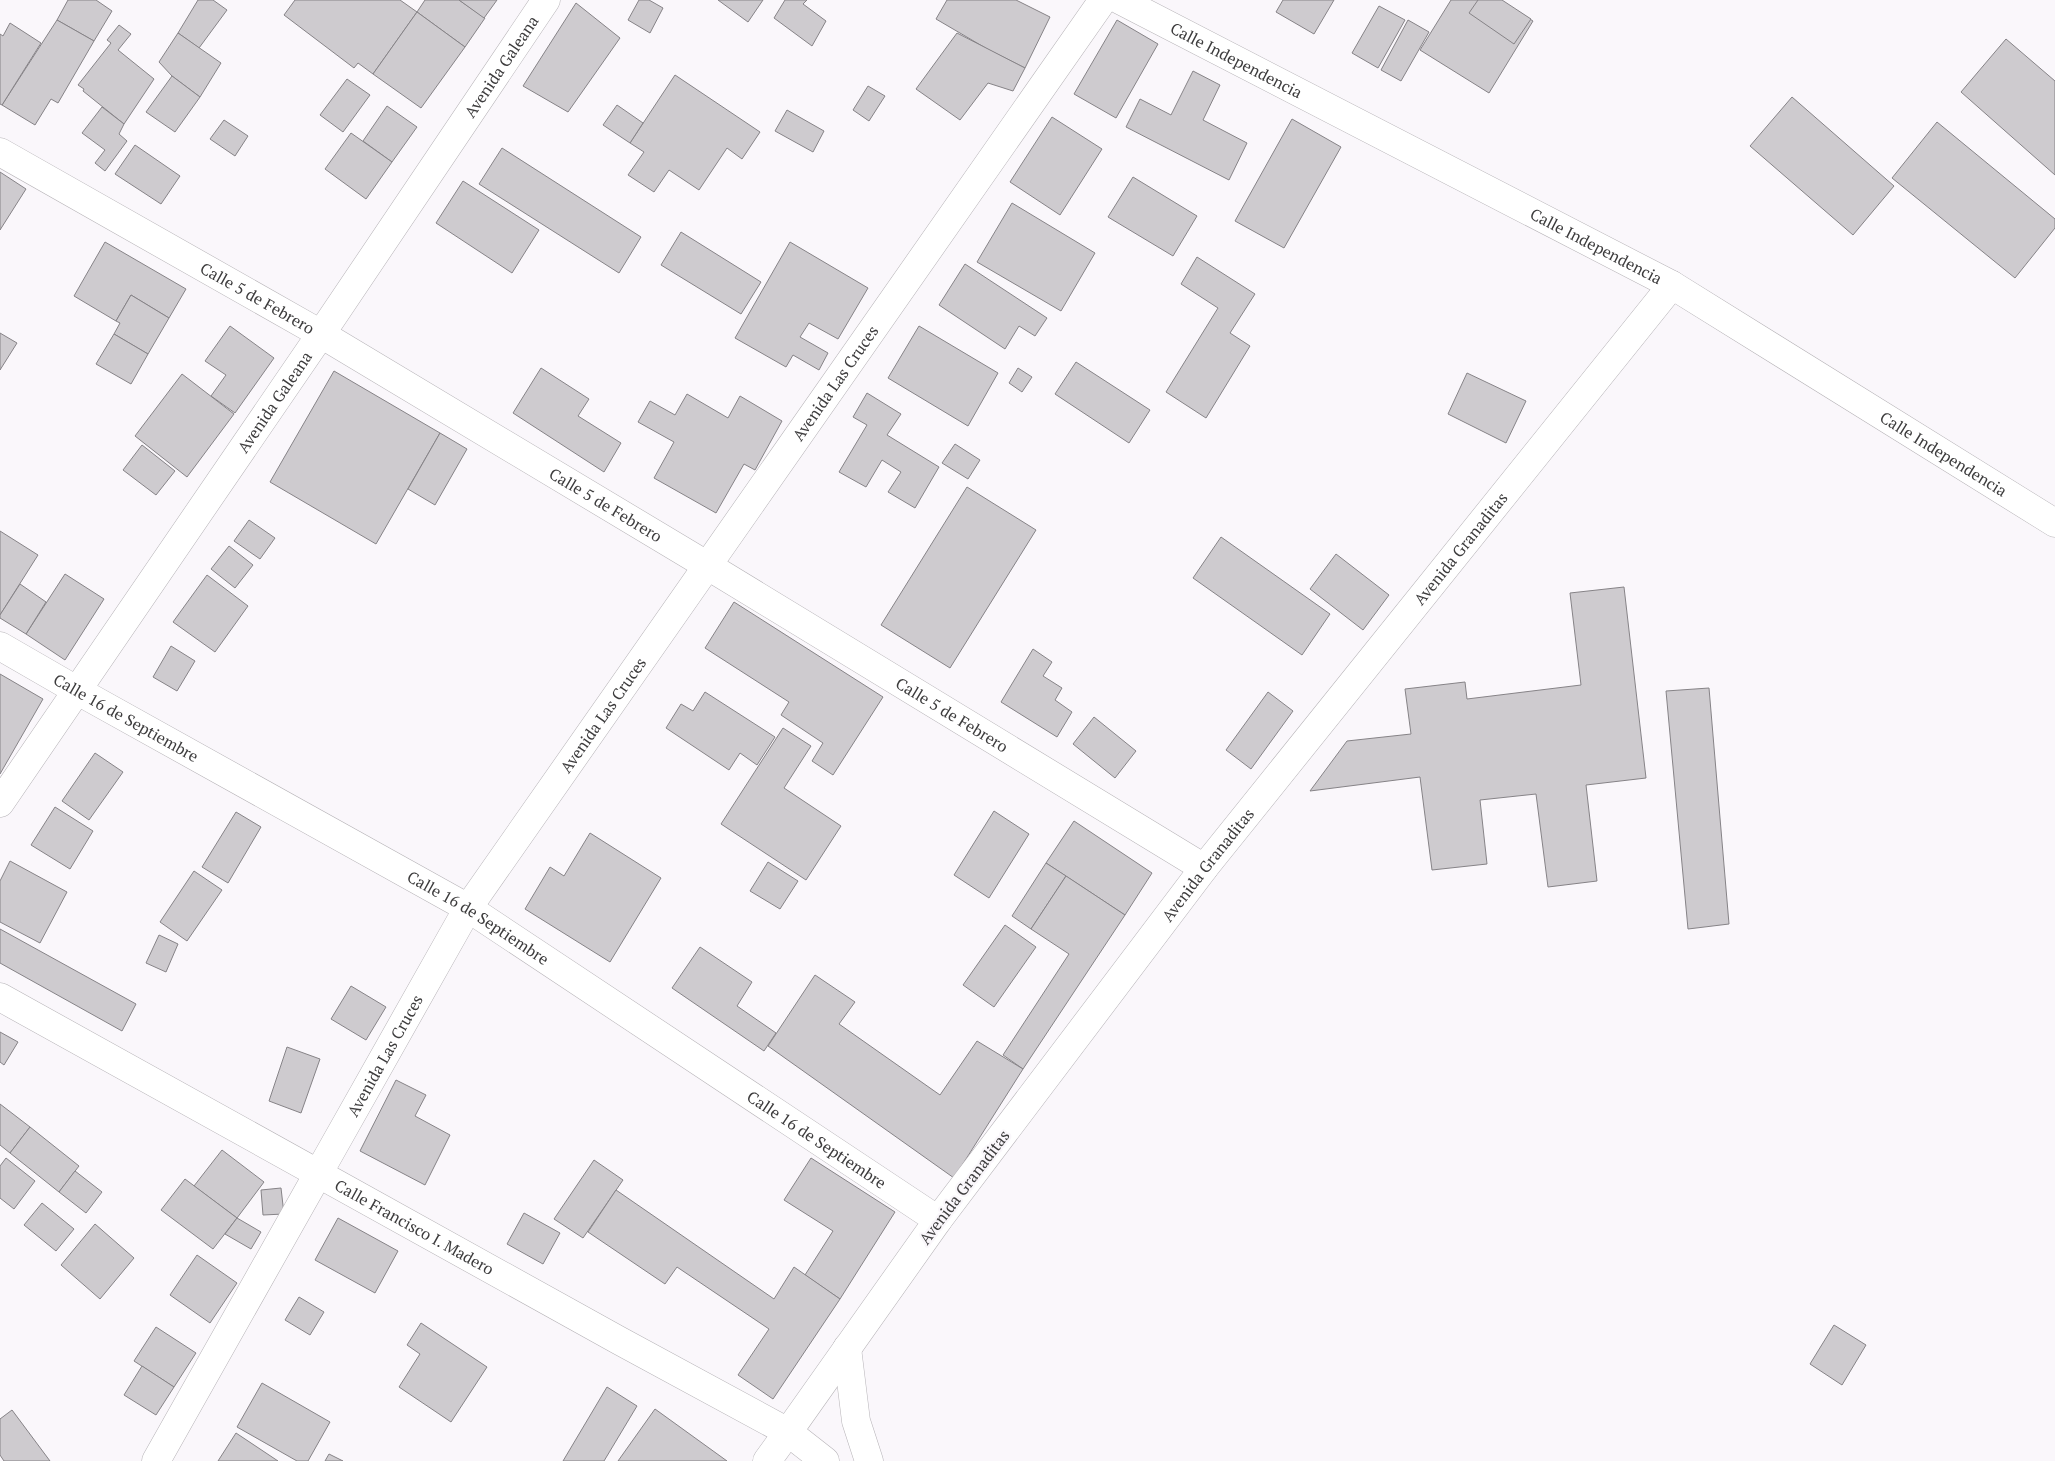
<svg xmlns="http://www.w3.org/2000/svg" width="2055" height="1461" font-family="'PT Serif',serif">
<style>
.building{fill:#cecbcf;stroke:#868387}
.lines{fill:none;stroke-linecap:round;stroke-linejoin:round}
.minor-casing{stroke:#b6b3b7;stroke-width:29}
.tertiary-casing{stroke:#b6b3b7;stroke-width:29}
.secondary-casing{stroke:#b6b3b7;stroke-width:29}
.minor{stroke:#fff;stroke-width:28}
.tertiary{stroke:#fff;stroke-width:28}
.secondary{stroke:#fff;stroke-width:28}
.labels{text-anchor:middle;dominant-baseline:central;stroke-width:4.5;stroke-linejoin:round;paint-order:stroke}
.street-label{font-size:16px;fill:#3d3c3d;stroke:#faf7fb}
</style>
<rect width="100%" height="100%" fill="#faf7fb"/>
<g class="building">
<polygon points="68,0 96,0 112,11 94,41 57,20"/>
<polygon points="198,0 213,0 227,10 199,48 178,33"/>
<polygon points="295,0 400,0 417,12 373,74 358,63 354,68 284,15"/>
<polygon points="425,0 459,0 485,18 465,47 417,12"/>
<polygon points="459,0 497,0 484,18"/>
<polygon points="639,0 649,0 663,8 650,33 628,20"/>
<polygon points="718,0 763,0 748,22"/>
<polygon points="785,0 807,0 803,4 826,21 812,46 774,18"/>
<polygon points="947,0 1016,0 1050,17 1025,68 989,50 936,19"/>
<polygon points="1283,0 1334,0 1314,34 1276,12"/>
<polygon points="1451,0 1499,0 1533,21 1489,93 1420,50"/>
<polygon points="1478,0 1502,0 1531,19 1514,44 1469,13"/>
<polygon points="576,3 620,38 568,112 523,86"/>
<polygon points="1379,6 1405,20 1378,68 1352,53"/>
<polygon points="417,12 465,47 421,108 373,74"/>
<polygon points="57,20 94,41 58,103 51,99 35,125 2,105"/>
<polygon points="1117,20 1158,44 1116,118 1074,94"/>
<polygon points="1408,20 1429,32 1401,81 1381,70"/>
<polygon points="10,23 41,43 2,105 0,104 0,34 3,36"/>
<polygon points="119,25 131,34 118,50 154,79 124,124 83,91 84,89 78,85 111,43 107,40"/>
<polygon points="178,33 221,63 200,97 172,76 159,62"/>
<polygon points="957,33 1025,68 1013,91 988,83 960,120 916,89"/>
<polygon points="2006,39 2055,81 2055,175 1961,92"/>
<polygon points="1193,71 1220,85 1203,120 1247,143 1229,180 1126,127 1140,99 1171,115"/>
<polygon points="675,75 760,132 742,159 727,148 699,190 669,170 654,192 628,175 644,152 630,143"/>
<polygon points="172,76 200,97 175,132 146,112"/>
<polygon points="347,79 370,95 343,132 320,115"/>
<polygon points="868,86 885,96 869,121 853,110"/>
<polygon points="1792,97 1894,186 1853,235 1750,146"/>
<polygon points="617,105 643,123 630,143 603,125"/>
<polygon points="387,106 417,127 392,162 363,141"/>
<polygon points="102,107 124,124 119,134 127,141 105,171 95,163 105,150 82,133"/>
<polygon points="787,110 824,131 813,152 775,131"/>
<polygon points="1052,117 1102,149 1060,215 1010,182"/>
<polygon points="1292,119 1341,147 1284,248 1235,221"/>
<polygon points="224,120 248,136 235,156 210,139"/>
<polygon points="1937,122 2055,219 2055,228 2015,278 1892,178"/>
<polygon points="351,133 392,162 366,199 325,169"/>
<polygon points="135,145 180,176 161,204 115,174"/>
<polygon points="502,148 641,237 619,273 479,184"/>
<polygon points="0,172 26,189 0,230"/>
<polygon points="1133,177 1197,216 1173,256 1108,217"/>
<polygon points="463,181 539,230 512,273 436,223"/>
<polygon points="1012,203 1095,253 1061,311 977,262"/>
<polygon points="681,232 761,282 741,314 661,265"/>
<polygon points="105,242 186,289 169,318 131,295 116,321 74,296"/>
<polygon points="790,242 868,288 838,339 809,323 800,337 828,353 819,370 793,355 786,367 735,338"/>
<polygon points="1197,257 1255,294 1230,333 1250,346 1206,418 1166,392 1218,308 1181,284"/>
<polygon points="965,264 1047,318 1035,336 1019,326 1005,349 939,305"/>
<polygon points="131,295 169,318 148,354 114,334 120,323 116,321"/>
<polygon points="230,326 274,358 235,413 211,396 226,375 205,361"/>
<polygon points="919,326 998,373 968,426 888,378"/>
<polygon points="0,333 17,343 0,370"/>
<polygon points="114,334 148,354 131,384 96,364"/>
<polygon points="1076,362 1150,410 1129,443 1055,394"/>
<polygon points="541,368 589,399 578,416 621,443 604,472 513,413"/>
<polygon points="1018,368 1032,377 1022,392 1009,383"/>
<polygon points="334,371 440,433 376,544 270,482"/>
<polygon points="1467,373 1526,401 1506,443 1448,414"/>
<polygon points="182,374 234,414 187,477 135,436"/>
<polygon points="867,393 901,414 887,435 939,467 915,508 888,492 901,472 882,460 866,487 839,472 867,425 853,417"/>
<polygon points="687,394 728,418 740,396 782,421 755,470 744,464 716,513 654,478 674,442 638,422 650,401 675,415"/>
<polygon points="440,433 467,449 435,505 408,489"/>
<polygon points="955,444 980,460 968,479 942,463"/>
<polygon points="142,445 175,471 156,495 123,470"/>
<polygon points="967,487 1036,530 950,668 881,625"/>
<polygon points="249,520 275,538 260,559 234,541"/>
<polygon points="0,531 38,555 0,615"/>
<polygon points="1221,537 1330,614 1302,655 1193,578"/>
<polygon points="229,546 253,565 235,588 211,569"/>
<polygon points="1336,554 1389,595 1363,630 1310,589"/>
<polygon points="65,574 104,599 65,660 26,634"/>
<polygon points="207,575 248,606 215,652 173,622"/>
<polygon points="20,584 46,602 26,634 0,618 0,615"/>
<polygon points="1624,587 1646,778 1586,785 1597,881 1548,887 1536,794 1480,800 1487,864 1432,870 1420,777 1310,791 1347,741 1411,734 1405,689 1465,682 1467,699 1581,685 1570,593"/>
<polygon points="734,602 883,697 833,775 812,761 823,743 781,715 789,702 705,648"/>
<polygon points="171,646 195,661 177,691 153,677"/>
<polygon points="1033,649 1052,662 1043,676 1062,688 1055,700 1072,712 1057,737 1001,702"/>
<polygon points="0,674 43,699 0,774"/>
<polygon points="1709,688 1729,924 1688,929 1666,691"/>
<polygon points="705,692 775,737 757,765 740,753 729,770 666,728 681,704 693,711"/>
<polygon points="1268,692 1293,711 1251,769 1226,750"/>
<polygon points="1094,717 1136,751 1115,778 1073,744"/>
<polygon points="783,728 811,746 784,788 841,826 806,880 721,824"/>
<polygon points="95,753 123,772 89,820 62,801"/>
<polygon points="55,807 93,831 70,869 31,845"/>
<polygon points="994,811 1029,834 989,898 954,875"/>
<polygon points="236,812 261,827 228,883 202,867"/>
<polygon points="1074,821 1152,873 1125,915 1046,863"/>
<polygon points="590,833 661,878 610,962 525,909 550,867 564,876"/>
<polygon points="10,861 67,892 40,943 0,922 0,881"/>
<polygon points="768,862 798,881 780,909 750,891"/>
<polygon points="1046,863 1066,876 1031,929 1012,916"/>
<polygon points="194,871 222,890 187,941 160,922"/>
<polygon points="1066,876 1125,915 1023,1069 1003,1055 1069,954 1031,929"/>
<polygon points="1005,925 1036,947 994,1007 963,985"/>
<polygon points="0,929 136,1004 122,1031 0,963"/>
<polygon points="159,935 178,944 166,972 146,963"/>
<polygon points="700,947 752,982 737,1006 776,1033 764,1051 672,988"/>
<polygon points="815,975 855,1002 839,1024 940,1095 977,1041 1023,1069 954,1178 768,1046"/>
<polygon points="351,986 386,1007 366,1040 331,1019"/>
<polygon points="0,1032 18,1042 4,1065 0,1062"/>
<polygon points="287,1047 320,1059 301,1113 269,1101"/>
<polygon points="396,1080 426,1095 415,1116 450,1135 425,1185 360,1151"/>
<polygon points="0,1104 30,1127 10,1153 0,1145"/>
<polygon points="30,1127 79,1166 59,1192 10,1153"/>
<polygon points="222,1150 264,1182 237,1218 194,1186"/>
<polygon points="6,1158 35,1181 14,1209 0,1198 0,1166"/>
<polygon points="811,1158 895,1212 840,1299 805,1275 833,1231 784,1200"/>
<polygon points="594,1160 623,1180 583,1238 554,1219"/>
<polygon points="75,1171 102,1192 86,1213 59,1192"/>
<polygon points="185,1179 237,1218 213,1249 161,1210"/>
<polygon points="281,1188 284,1214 263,1215 261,1190"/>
<polygon points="616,1190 774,1299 794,1267 840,1299 773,1399 738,1375 769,1329 677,1267 665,1284 588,1232"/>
<polygon points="42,1203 74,1229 56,1251 24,1225"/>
<polygon points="524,1213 560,1233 543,1264 507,1244"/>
<polygon points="237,1218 261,1232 251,1249 225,1234"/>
<polygon points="338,1218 398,1251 375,1293 315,1260"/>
<polygon points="95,1224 134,1258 100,1299 61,1265"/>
<polygon points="197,1255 237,1283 210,1323 170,1295"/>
<polygon points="299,1297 324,1312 310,1335 285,1320"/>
<polygon points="421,1323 487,1367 451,1422 399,1387 420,1354 407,1345"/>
<polygon points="1834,1325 1866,1345 1842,1385 1810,1364"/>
<polygon points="156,1327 196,1353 174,1387 134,1361"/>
<polygon points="142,1366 174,1387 156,1415 124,1395"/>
<polygon points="262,1383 330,1422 308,1461 297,1461 237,1427"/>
<polygon points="607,1387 637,1406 604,1461 563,1461"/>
<polygon points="655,1409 727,1461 618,1461"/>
<polygon points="12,1410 50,1461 4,1461 0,1455 0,1419"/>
<polygon points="236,1433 278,1461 218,1461"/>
<polygon points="329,1454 343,1461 325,1461"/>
</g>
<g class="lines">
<g class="minor-casing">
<g id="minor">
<path id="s1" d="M1120,0L1672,285L2055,523"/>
<path id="s2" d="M0,152L321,334L708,566L1204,868"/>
<path id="s3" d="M318,1174L468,908L1103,0"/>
<path id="s4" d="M938,1220L1204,868L1672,285"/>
<polyline points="767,1461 788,1432"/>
</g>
</g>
<g class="tertiary-casing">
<g id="tertiary">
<path id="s5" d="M0,803L321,334L546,0"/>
<polyline points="156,1461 318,1174"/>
</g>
</g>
<g class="secondary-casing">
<g id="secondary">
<path id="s6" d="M0,646L78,691L468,908L938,1220L788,1432"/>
<path id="s7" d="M0,997L620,1341L788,1432L825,1461"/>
<polyline points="847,1348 856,1421 869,1461"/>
</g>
</g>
<use href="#minor" class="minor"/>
<use href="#tertiary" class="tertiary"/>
<use href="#secondary" class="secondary"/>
</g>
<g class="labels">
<g class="street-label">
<text stroke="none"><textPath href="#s1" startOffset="131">Calle Independencia</textPath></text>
<text stroke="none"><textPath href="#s5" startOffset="891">Avenida Galeana</textPath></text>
<text stroke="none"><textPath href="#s1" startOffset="536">Calle Independencia</textPath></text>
<text stroke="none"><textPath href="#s2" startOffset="296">Calle 5 de Febrero</textPath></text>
<text stroke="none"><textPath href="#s3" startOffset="946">Avenida Las Cruces</textPath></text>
<text stroke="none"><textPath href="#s5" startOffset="486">Avenida Galeana</textPath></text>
<text stroke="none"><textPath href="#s1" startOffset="941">Calle Independencia</textPath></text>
<text stroke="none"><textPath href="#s2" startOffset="701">Calle 5 de Febrero</textPath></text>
<text stroke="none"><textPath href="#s4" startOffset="851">Avenida Granaditas</textPath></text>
<text stroke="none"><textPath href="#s3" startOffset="541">Avenida Las Cruces</textPath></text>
<text stroke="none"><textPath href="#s2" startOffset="1106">Calle 5 de Febrero</textPath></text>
<text stroke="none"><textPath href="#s6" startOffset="145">Calle 16 de Septiembre</textPath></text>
<text stroke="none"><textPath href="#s4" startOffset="446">Avenida Granaditas</textPath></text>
<text stroke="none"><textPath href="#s6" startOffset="550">Calle 16 de Septiembre</textPath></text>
<text stroke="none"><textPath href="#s3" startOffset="136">Avenida Las Cruces</textPath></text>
<text stroke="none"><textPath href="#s6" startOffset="955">Calle 16 de Septiembre</textPath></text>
<text transform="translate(964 1187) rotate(-53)">Avenida Granaditas</text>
<text stroke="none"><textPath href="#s7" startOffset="474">Calle Francisco I. Madero</textPath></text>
</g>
</g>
</svg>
